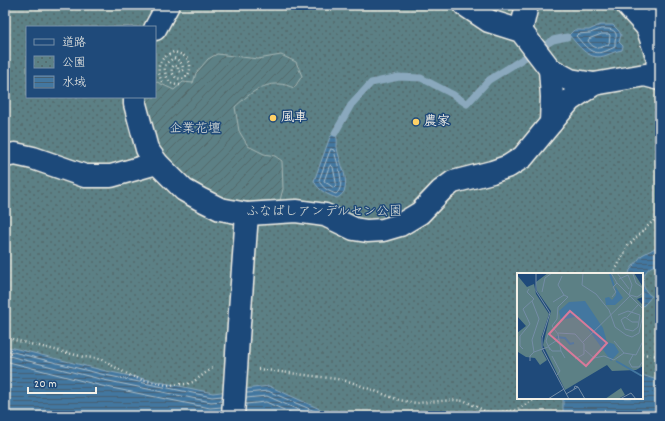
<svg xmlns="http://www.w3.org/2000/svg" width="665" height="421" font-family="Dekko,'Klee One',sans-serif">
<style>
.park{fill:url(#park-dots);stroke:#a8b8b6;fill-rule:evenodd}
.garden{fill:url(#garden-furrows);stroke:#a8b8b6}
.water{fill:url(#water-rules);stroke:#8aa8bd}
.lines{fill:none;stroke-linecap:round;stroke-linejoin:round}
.shore{stroke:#adc0cb;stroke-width:1}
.stream{stroke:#8aa8bd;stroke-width:7}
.minor-casing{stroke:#f4f1e8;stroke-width:25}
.path{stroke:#f4f1e8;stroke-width:2.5;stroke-dasharray:1 3;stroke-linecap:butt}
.minor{stroke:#1f4a7a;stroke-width:22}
.minor-bridge-casing{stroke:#f4f1e8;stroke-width:25;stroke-linecap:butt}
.minor-bridge{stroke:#1f4a7a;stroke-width:22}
.poi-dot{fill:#ffd166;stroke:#1f4a7a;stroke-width:1.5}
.labels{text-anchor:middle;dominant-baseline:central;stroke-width:3;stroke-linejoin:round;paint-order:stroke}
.poi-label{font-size:13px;font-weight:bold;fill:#f4f1e8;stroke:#1f4a7a;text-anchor:start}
.park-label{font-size:13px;fill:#dde0d9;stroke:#1f4a7a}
.inset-river{fill:none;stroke:#4377a0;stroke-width:2}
.inset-road{fill:none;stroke:#748da6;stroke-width:1}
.view{fill:#d87a9a;fill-opacity:0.15;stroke:#d87a9a;stroke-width:2}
.inset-edge{fill:none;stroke:#f4f1e8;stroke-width:2}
</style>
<defs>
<pattern id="park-dots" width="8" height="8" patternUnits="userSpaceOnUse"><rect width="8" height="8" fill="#5c8085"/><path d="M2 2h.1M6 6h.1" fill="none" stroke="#536769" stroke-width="1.8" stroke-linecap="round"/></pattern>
<pattern id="garden-furrows" width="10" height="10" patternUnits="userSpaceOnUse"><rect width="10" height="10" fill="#5c8085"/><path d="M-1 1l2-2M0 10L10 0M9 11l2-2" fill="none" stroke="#536769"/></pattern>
<pattern id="water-rules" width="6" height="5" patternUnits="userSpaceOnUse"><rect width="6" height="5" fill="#4377a0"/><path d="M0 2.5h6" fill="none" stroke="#466073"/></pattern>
</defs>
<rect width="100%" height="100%" fill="#1f4a7a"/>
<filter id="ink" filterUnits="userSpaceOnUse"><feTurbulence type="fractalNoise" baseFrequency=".025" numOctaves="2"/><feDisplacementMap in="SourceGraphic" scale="8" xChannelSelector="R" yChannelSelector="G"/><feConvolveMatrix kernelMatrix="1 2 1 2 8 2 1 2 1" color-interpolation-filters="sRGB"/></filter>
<g filter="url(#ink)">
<path class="park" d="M5,5H660V416H5ZM27,27H155V97H27ZM518,274H642V398H518Z"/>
<path class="garden" d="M217,54L258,59L281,55L296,62L302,76L294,88C289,86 284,84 279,84C261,83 247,96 235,107L239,131L248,146L264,154L275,156L282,161L283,189L280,200L249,202L220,198L177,174L148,137L145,97H155V84L157,82L174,90L183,82L193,83L196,73L208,59Z"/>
<g class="water">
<path d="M600,25H613L619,31L621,35L619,42L623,46L622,50C616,51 612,53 607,55C589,62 580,47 569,35L574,30H589Z"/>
<path d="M335,133C338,138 337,142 337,148C339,161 348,176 345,189C344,193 341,196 337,198C328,195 319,191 314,181L330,137Z"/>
<path d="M657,247H660V266C659,266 654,266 653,266C643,270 640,284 647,292C648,294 650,295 652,296L647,302L642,307V274H629L630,270L642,255Z"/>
<polygon points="5,346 106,371 213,393 269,386 322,410 338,416 5,416"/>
<polygon points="642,375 660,381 660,416 560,416 563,411 563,399 571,398 642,398"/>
</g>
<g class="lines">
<g class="shore">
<path d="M601,29C606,29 614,28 616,34C617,37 615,38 615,41C615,43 615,45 615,47C612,48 609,50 606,51C592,57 585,46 576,36L578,34L590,33Z"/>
<path d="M602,34H609L610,35L609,44C599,49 595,50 588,41L589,39Z"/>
<path d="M331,149L334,150C336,161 347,186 336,194C330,192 322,188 319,181Z"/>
<polygon points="331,165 333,167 336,182 336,186 334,188 324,181 329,167"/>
<polyline points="5,350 105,375 212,397 222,396"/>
<polyline points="5,355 104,380 211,402 222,401"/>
<polyline points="5,361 102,386 210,408 222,407"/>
<polyline points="247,393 268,391 326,416"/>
<polyline points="246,398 267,396 312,416"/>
<polyline points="246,404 266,402 298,416"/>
</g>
<polyline class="stream" points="335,133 351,105 371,83 399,77 421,78 452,94 467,104 489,80 553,40 567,37"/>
<g class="minor-casing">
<g id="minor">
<polyline points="465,5 489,21 521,31 550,69 570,80 594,84 645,75 660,79"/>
<polyline points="627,5 647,27 660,16"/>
<polyline points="647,27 658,59 656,78"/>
<polyline points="155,29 168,5"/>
<polyline points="521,31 527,5"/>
<polyline points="550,69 552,97 551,123"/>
<polyline points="135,97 135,104 147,149 157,163 184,190 200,199 220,209 247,214 296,211 325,215 354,229 367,231 383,230 400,225 420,213 441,191 453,182 492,172 509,166 523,157 570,100 594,84"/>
<polyline points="5,156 15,154 33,158 85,176 111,176 157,163"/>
<polyline points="238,338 247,214"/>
</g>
</g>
<g class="path">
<path d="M162,82C158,73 156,64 165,57C167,55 171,53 174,52C182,54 191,58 190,68C190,71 189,73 188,75L182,79L176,78C172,73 170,70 174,65L178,66V71L180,72L183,70C183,64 180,61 174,58C171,60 166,62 165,67C164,73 168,82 173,84C175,85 178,85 180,85"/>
<polyline points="612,274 617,267 628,246 652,222 660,219"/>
<polyline points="5,335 14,340 84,357 94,358 102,360 131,376 142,380 167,385 187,384 193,382 214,367"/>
<polyline points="642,354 660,356"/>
<polyline points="258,369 337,379 351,382 399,400 410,402 417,403 453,400 465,401 481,409 486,412 495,413 516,410 537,398"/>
</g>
<use href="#minor" class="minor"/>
<g class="minor-bridge-casing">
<polyline id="minor-bridge" points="233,416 238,338"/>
</g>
<use href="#minor-bridge" class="minor-bridge"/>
</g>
</g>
<g class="poi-dot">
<circle cx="273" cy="118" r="4"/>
<circle cx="416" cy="122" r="4"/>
</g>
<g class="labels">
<g class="poi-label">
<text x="281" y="118">風車</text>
<text x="424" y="122">農家</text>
</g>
<g class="park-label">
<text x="195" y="129">企業花壇</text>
<text x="324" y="212">ふなばしアンデルセン公園</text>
</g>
</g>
<g transform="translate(517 273)">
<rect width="126" height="126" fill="#1f4a7a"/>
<path d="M104,115L108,122L101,126H88Z" fill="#5c8085"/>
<path d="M31,0H117L126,14V24L120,26L126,32V93L119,97L95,98L90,92L48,117L26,72L34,38L20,18L19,9ZM0,2L10,14L17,11L19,21L32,41L24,65L25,78L30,87L23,92L18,85L9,84L1,79L0,60L9,53L0,43Z" fill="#5c8085"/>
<path d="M98,13L106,25L98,32H89L88,25L92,24L95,27L99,22ZM68,28L86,55L90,69L97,71L102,79L94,88L62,43L44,47L42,38L52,29Z" fill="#4377a0"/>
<path class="inset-river" d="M93,1L97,13M39,64L48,65L53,71L57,70M99,88L125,103"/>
<path class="inset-road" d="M19,0V18L33,40L25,65V75L52,126M66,0L65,12L79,21L92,37L98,54L109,62L115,64L122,60L126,41M94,0L100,10L126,36M100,0L112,16M116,1L119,10L126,15M45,3L41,12L47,22M102,6L111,2L115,12L112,22M25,19L28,5L35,0M113,22L120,24L126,20M95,24L99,19L96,14L100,10M15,28L22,46L15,67L17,79M36,29L47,22L51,24L41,34L40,46L35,53L41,61L44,78L48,85M101,42L111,38L123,42M110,44L121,32M121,49H115L108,44L104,47L108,56L116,58L121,54L123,42M41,60L58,61L67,71V81L58,86M31,61L29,68L33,77M42,66L31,73L35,78H44M97,68L107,80M66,69L113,23M6,76L3,73V63L13,51L6,36L17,26L10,19L12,16M68,77L77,85L87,83L97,87L107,80L119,82L126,68M116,82L112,89L115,94H122L126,88M35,83L43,98L40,102M13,88V83L17,79L31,74M61,114L68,126M49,121L61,114L58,113L57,116M31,126L47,116M103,126L114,120L119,126"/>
<path class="view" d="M53,38L90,70L69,93L32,61Z"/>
<rect width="126" height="126" class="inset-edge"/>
</g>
<rect width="665" height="421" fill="none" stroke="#1f4a7a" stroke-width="20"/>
<rect x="10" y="10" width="645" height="401" fill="none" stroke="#f4f1e8" stroke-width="1.5" filter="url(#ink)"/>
<rect x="26" y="26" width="130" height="72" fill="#1f4a7a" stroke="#748da6"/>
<rect x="34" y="39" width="20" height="6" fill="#1f4a7a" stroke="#748da6"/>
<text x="62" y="46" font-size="12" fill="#f4f1e8">道路</text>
<rect x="34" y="56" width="20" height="12" fill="url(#park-dots)" stroke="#748da6"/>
<text x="62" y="66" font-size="12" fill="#f4f1e8">公園</text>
<rect x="34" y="76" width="20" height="12" fill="url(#water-rules)" stroke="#748da6"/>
<text x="62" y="86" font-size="12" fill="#f4f1e8">水域</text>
<path d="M28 387v6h68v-6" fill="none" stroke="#f4f1e8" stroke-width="2"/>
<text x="34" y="387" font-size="12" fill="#f4f1e8" stroke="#1f4a7a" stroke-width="3" paint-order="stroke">20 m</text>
</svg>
